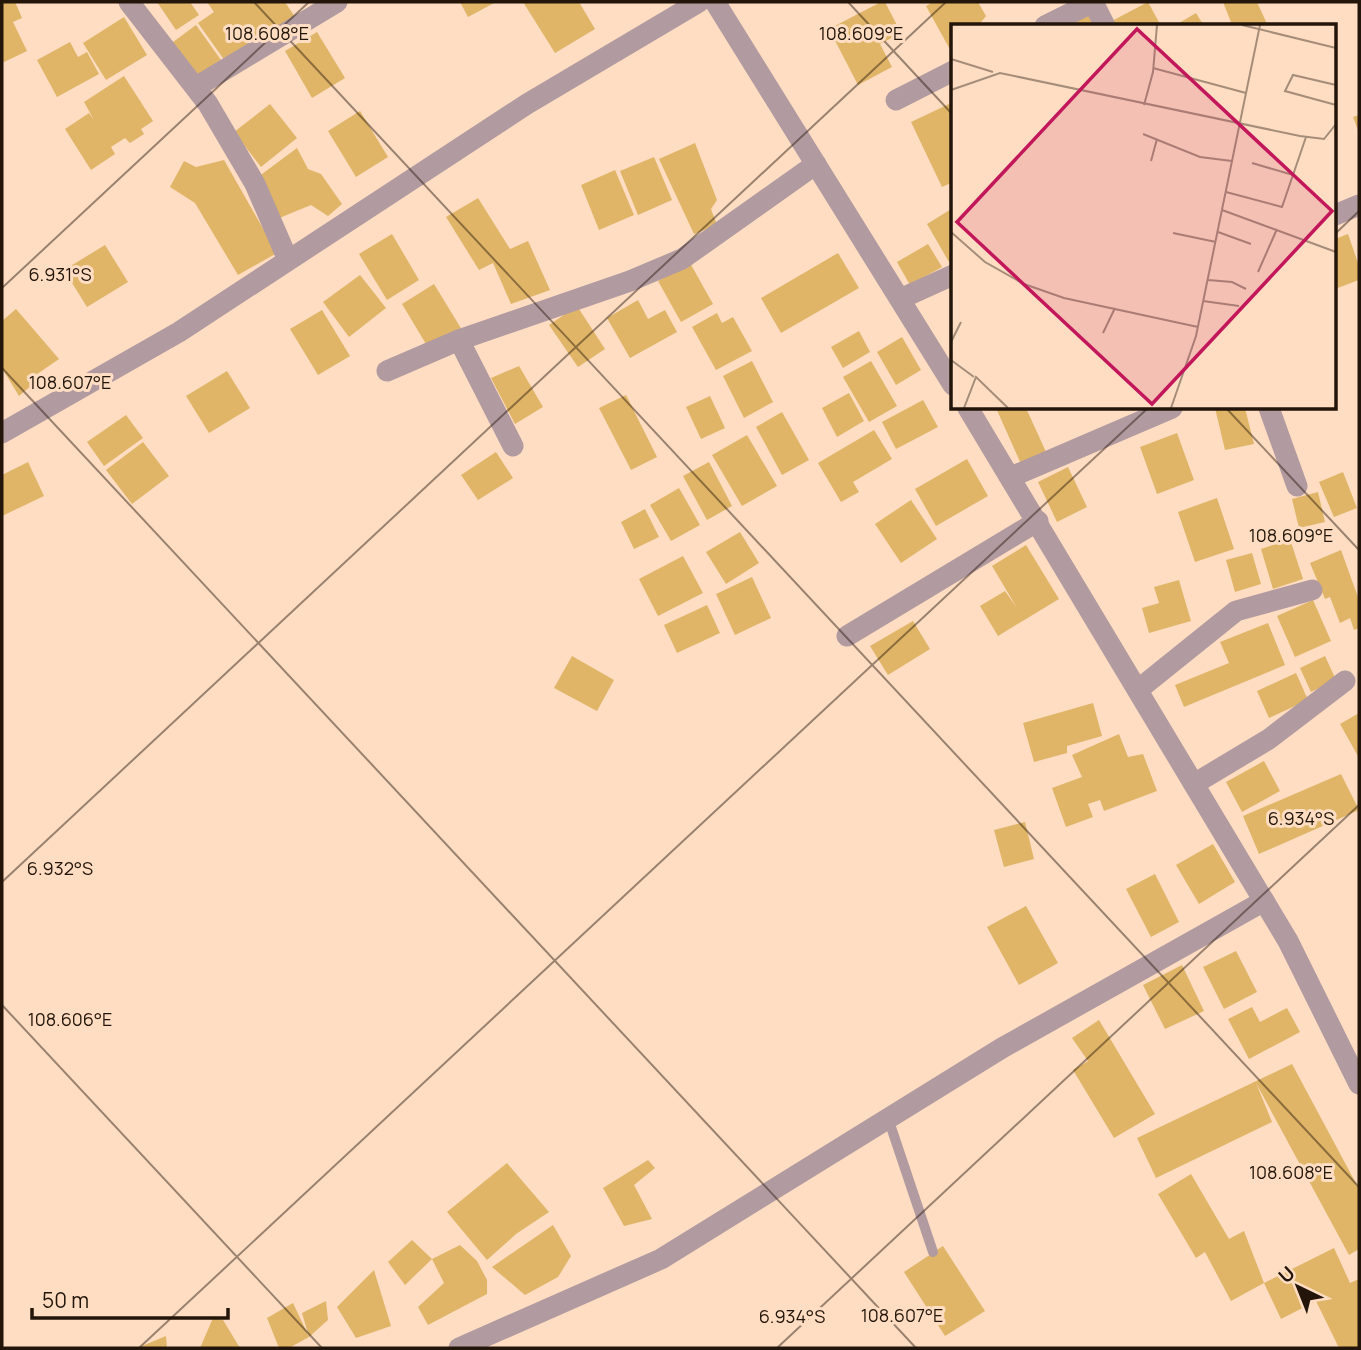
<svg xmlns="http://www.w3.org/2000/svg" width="1361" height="1350" font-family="Manrope,sans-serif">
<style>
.building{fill:#e0b567}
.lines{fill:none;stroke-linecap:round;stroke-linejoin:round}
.lane{stroke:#b29ba0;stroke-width:10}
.street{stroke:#b29ba0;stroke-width:21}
.ticks{fill:none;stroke:#231509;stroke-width:2;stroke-opacity:0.45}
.inset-road{fill:none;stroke:#a68d79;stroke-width:2}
.view{fill:#c2185b;fill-opacity:0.15;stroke:#c2185b;stroke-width:3.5}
.inset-edge{fill:none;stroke:#231509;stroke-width:3.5}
.ticks-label{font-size:18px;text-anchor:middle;fill:#231509;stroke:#feddc3;stroke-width:6;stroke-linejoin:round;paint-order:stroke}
</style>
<rect width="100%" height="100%" fill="#feddc3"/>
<g class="building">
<polygon points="2,2 15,2 22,18 13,22 27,51 2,63"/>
<polygon points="157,2 190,2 199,15 176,30"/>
<polygon points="207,2 285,2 295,17 225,61 198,23 214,12"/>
<polygon points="460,2 496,2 468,17"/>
<polygon points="523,2 579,2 595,29 555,53"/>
<polygon points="881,2 885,2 901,33 880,44 892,67 858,85 829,29"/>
<polygon points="933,2 978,2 986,16 978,26 953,26 953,55 926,6"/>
<polygon points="1148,2 1161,26 1112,26 1110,22"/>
<polygon points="1223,2 1257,2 1268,26 1220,26 1231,22"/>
<polygon points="1091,13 1096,26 1061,26"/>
<polygon points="1196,13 1204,26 1174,26"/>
<polygon points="124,17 147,55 106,80 83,43"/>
<polygon points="196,25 221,60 195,80 169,45"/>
<polygon points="317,32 345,78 312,98 285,51"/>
<polygon points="70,42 78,57 87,52 99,74 57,97 37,60"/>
<polygon points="124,76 153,121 141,129 144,134 130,143 125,138 111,147 115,154 91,170 65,129 89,113 94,120 84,102"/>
<polygon points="270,104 297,138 261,167 234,132"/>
<polygon points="949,104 953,113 953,182 942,187 911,122"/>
<polygon points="360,111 388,157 356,177 328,131"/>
<polygon points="1359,115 1359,133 1353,117"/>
<polygon points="695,143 717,200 711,209 717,225 694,234 659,159"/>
<polygon points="297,148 308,169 321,174 342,204 328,216 311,205 277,219 258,177"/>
<polygon points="654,157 672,200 638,215 620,171"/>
<polygon points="224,160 277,253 238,275 195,203 170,187 184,161 196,167"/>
<polygon points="615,170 634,215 599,230 581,185"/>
<polygon points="478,198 510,249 528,241 550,290 511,304 493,263 479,270 446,217"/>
<polygon points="953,208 953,260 949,262 927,224"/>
<polygon points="392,234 419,280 387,300 359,254"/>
<polygon points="1348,234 1359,266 1359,280 1335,289 1335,239"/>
<polygon points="928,244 942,267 910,285 897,262"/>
<polygon points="105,245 128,282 87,307 64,270"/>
<polygon points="838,253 859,288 781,333 761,298"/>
<polygon points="690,263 713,304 681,322 658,281"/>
<polygon points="360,275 386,308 349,337 323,302"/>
<polygon points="434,284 462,330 429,349 402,304"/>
<polygon points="638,300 648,319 665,310 677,332 630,358 607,318"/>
<polygon points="577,306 605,349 578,367 549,325"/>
<polygon points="16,309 59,359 30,379 32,385 19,396 2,368 2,321"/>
<polygon points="322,310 350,356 318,375 290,329"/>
<polygon points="717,313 722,323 733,317 752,351 716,370 692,327"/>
<polygon points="859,331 870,352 843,368 831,347"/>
<polygon points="902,337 921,370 896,385 877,352"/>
<polygon points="752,361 773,402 744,418 723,376"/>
<polygon points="871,361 897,406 869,422 843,377"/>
<polygon points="519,366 543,407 515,424 491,378"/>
<polygon points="227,371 250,408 209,433 186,396"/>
<polygon points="849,393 864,421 837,437 822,408"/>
<polygon points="626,395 657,457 631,470 599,408"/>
<polygon points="710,396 725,428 701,439 686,407"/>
<polygon points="923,400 938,427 896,449 882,422"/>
<polygon points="996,408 1026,408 1046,452 1021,464"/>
<polygon points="1215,408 1245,408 1254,444 1225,450"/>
<polygon points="782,412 809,460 782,475 756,427"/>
<polygon points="126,415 143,438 104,466 87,442"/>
<polygon points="874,430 892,459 853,482 859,492 841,502 818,463"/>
<polygon points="1177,433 1194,480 1157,494 1140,447"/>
<polygon points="747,435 777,486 742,506 712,455"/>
<polygon points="143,442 169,476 132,504 106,470"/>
<polygon points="496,452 513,478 478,500 461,475"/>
<polygon points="967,459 988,496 936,526 915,489"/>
<polygon points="28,462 44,496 2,516 2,475"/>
<polygon points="709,462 732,506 707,520 683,476"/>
<polygon points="1068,467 1087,507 1057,522 1038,482"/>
<polygon points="1343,472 1357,508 1334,517 1319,482"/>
<polygon points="679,488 700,525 671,541 650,505"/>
<polygon points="1318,492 1325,522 1299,528 1292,499"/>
<polygon points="1217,498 1234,549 1195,562 1178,512"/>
<polygon points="911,500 937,539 901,563 875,524"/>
<polygon points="645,509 659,537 634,549 621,522"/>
<polygon points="740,532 759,563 726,584 706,552"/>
<polygon points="1290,539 1303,579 1273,589 1261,549"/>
<polygon points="1026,545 1059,599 998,636 980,606 1005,591 1017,608 992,566"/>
<polygon points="1341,550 1359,600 1359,628 1354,630 1350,618 1340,623 1330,597 1325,599 1310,563"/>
<polygon points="1252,553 1261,584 1235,592 1226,560"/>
<polygon points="683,556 703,593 658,616 639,579"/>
<polygon points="752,577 771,618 735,635 716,594"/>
<polygon points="1179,580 1191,621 1149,633 1142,608 1159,603 1154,587"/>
<polygon points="1313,600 1331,641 1295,657 1277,616"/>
<polygon points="707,605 720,633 677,653 664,625"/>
<polygon points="913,621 930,649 888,675 870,646"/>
<polygon points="1268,623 1285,665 1184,707 1175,685 1229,663 1220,642"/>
<polygon points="572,656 614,680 597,711 554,688"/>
<polygon points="1325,656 1336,680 1311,692 1300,668"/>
<polygon points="1296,673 1308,700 1269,718 1257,691"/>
<polygon points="1093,703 1102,736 1067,746 1067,753 1034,762 1023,723"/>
<polygon points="1359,713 1359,758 1340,724"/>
<polygon points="1119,734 1128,757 1143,754 1157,791 1104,811 1100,800 1088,804 1093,817 1066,827 1052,788 1082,777 1072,755"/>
<polygon points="1264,761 1280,791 1242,812 1226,782"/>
<polygon points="1341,774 1359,810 1259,854 1243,816"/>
<polygon points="1025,822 1034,859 1004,867 994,830"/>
<polygon points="1213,844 1235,882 1199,904 1176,865"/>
<polygon points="1155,874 1179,922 1151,937 1126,889"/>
<polygon points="1026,906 1058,963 1019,985 987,927"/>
<polygon points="1236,951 1257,992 1224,1009 1203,967"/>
<polygon points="1182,965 1204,1011 1165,1029 1143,985"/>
<polygon points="1252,1007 1260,1022 1287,1008 1300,1032 1249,1059 1228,1019"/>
<polygon points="1099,1020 1155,1114 1114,1138 1073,1070 1088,1061 1072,1038"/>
<polygon points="1292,1064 1359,1189 1359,1249 1349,1255 1256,1083 1272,1122 1156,1178 1137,1138"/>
<polygon points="648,1160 655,1168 634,1185 652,1219 624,1226 603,1188"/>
<polygon points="507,1163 549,1212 516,1234 487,1260 447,1212"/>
<polygon points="1191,1174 1229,1239 1244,1231 1264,1283 1231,1301 1205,1252 1196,1258 1158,1194"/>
<polygon points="553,1225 571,1256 558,1277 525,1295 492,1267"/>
<polygon points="412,1240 432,1259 405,1285 388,1262"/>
<polygon points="460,1245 477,1261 487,1280 487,1294 428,1325 418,1307 444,1283 432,1259"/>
<polygon points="943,1246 985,1311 945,1336 904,1272"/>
<polygon points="1334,1248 1350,1283 1359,1279 1359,1348 1339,1348 1316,1301 1281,1319 1264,1283"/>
<polygon points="374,1270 391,1326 356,1338 337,1307"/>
<polygon points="326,1301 328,1320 309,1337 302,1313"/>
<polygon points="293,1303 309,1337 289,1348 279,1348 267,1318"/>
<polygon points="213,1318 223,1320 240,1348 200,1348"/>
<polygon points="166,1336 167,1348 137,1348"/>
</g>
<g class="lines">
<polyline class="lane" points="888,1118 933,1252"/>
<g class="street">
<polyline points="129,2 208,104 255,184 288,260"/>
<polyline points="715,2 953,385"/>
<polyline points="1093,2 1105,26"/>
<polyline points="1045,26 1093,2"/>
<polyline points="196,87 337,2"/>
<polyline points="896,100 953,71"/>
<polyline points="1335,215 1359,205"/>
<polyline points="900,299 953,275"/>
<polyline points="459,340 513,446"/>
<polyline points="387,371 459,340 630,281 682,259 816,164"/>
<polyline points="968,408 1288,941 1359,1084"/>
<polyline points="1269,408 1297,486"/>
<polyline points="2,433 179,332 527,104 699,2"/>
<polyline points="1011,477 1172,408"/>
<polyline points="847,636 1038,521"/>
<polyline points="1139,689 1236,611 1312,590"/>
<polyline points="1194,784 1269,739 1345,681"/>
<polyline points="459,1348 661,1259 1002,1048 1264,901"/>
</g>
</g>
<path class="ticks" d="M254,2L1359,1187M848,2L953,115M1335,234L1359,211M2,288L309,2M2,368L916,1348M1226,408L1359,550M2,882L946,2M2,1005L322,1348M139,1348L1148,408M777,1348L1359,805"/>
<g transform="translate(951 24)">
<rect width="385" height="385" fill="#feddc3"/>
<path class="inset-road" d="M291,1L385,24M0,35L42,48M202,44L295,69M385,61L342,51L334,67L385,81M0,66L49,49L349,112L373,115L385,100M193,81L202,48L206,1M192,110L249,133L281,137M200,137L206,115M301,139L342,151M275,168L331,183L355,113M271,186L385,228M0,208L34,238L73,260L113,274L247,303M267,208L300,220M222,209L265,218M307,248L326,205M257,256L281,258L295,265M252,277L288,282M152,309L164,284M0,318L10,298M0,336L23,353M13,384L25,353L57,384M220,384L245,312L309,1"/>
<path class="view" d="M186,5L381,187L201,380L6,198Z"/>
<rect width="385" height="385" class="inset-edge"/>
</g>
<g class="ticks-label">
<text x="267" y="40">108.608°E</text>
<text x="861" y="40">108.609°E</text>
<text x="60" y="281">6.931°S</text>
<text x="70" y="389">108.607°E</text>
<text x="1291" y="542">108.609°E</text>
<text x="1301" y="825">6.934°S</text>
<text x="60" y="875">6.932°S</text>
<text x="70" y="1026">108.606°E</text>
<text x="1291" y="1179">108.608°E</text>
<text x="902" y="1322">108.607°E</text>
<text x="792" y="1323">6.934°S</text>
</g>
<rect width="1361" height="1350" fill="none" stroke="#231509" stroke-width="7"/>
<g transform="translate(1298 1287) rotate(317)" stroke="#feddc3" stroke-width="5" paint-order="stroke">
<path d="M0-5L12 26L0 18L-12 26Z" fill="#231509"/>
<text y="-10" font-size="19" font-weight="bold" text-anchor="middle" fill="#231509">U</text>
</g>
<path d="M32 1308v10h196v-10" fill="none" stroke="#231509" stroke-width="3.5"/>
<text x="42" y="1308" font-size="21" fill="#231509" stroke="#feddc3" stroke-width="5" paint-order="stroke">50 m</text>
</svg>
